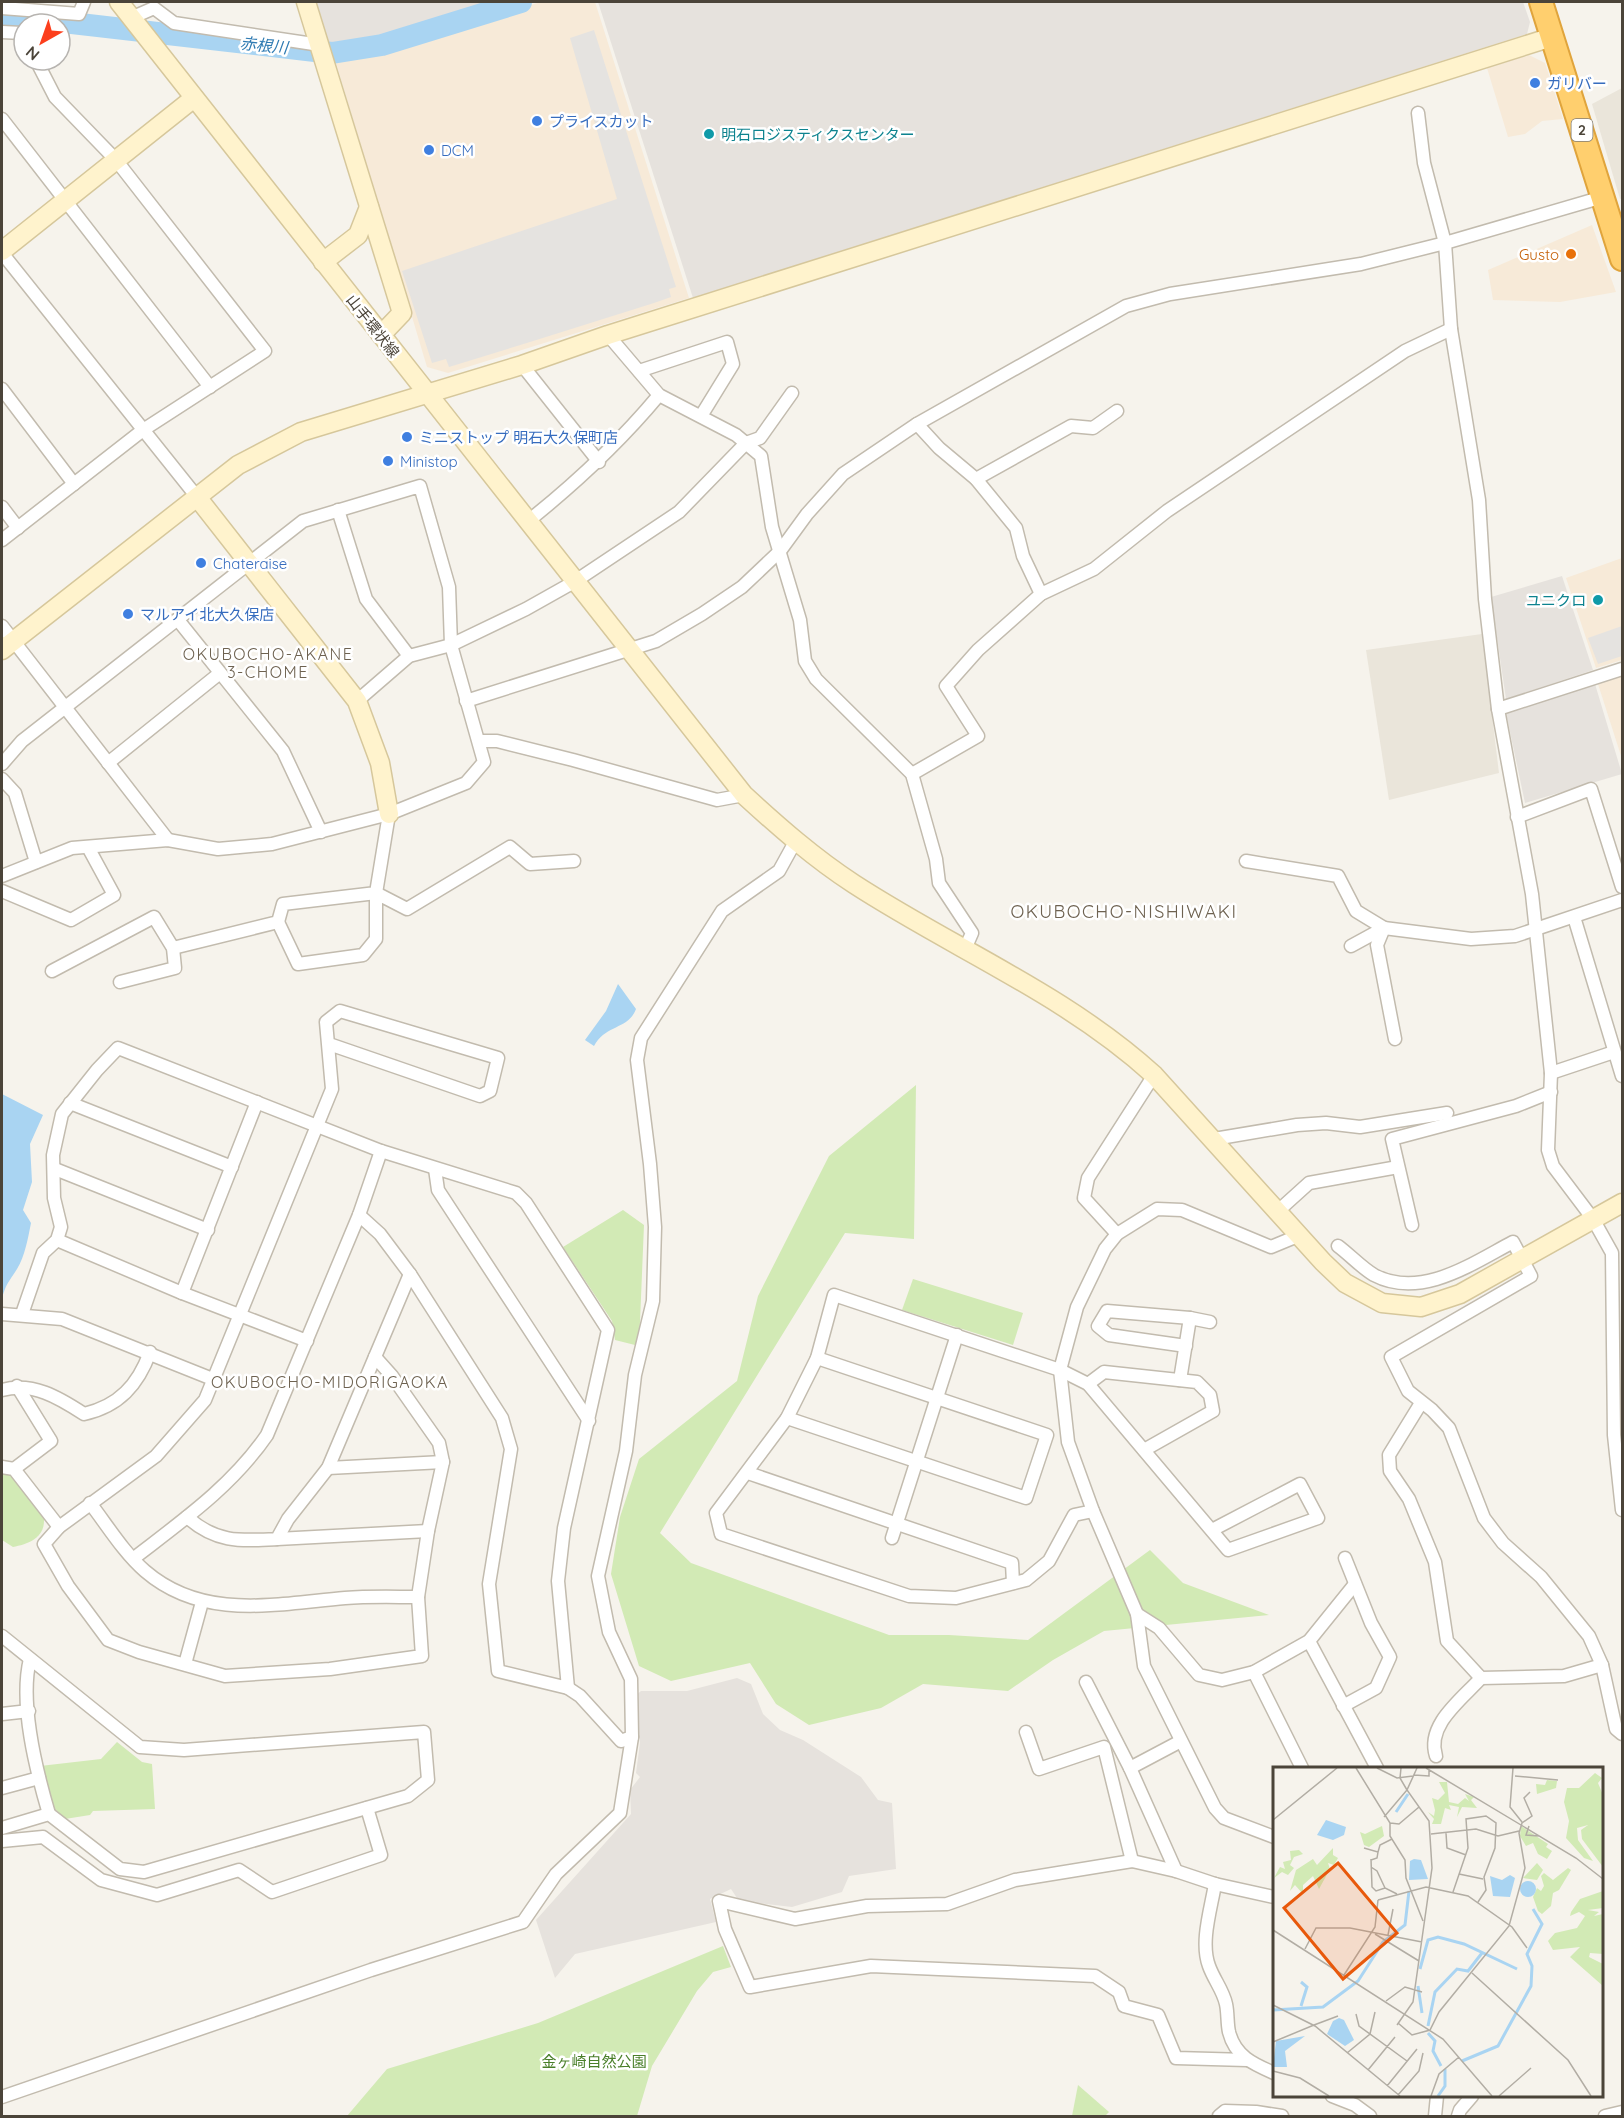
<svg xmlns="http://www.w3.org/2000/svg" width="1624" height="2118" font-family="Quicksand,'Noto Sans JP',sans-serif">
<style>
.residential{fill:#eae5da}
.commercial{fill:#f7ead8}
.industrial{fill:#e6e2dd}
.green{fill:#d2eab5}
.parking{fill:#e5e3e0}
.water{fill:#a9d4f2}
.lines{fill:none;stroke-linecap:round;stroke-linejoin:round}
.river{stroke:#a9d4f2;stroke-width:22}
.street-casing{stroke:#c2bbae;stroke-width:15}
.secondary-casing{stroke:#d6c79b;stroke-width:21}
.highway-casing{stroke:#e0a43c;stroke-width:26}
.street{stroke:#fff;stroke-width:12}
.secondary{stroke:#fff3cd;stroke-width:18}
.highway{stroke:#ffcf6e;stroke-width:22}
.shop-dot{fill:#3f7fe0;stroke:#fff;stroke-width:2}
.culture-dot{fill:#0f9aa8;stroke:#fff;stroke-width:2}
.food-dot{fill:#e8710a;stroke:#fff;stroke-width:2}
.labels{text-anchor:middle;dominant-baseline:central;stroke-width:5;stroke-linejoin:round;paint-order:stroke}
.shield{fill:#fff;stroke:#817c74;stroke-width:1.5}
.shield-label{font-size:14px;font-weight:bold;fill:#4b4439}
.shop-label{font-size:15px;fill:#366cbe;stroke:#fff;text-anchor:start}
.culture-label{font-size:15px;fill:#0d838f;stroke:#fff;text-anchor:start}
.food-label{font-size:15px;fill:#c56008;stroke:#fff;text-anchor:end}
.street-label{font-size:15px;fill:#4b4439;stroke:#fff}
.park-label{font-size:15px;fill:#4a7f2a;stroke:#fff}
.water-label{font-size:16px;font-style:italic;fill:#2e7ab2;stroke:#fff}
.neighbourhood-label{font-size:16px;letter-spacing:1.5px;fill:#6e6250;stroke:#fff}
.quarter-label{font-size:18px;letter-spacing:1.5px;fill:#6e6250;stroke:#fff}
.inset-river{fill:none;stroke:#a9d4f2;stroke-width:3}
.inset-road{fill:none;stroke:#b2ada4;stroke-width:1.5}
.view{fill:#e8590c;fill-opacity:0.15;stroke:#e8590c;stroke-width:3}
.inset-edge{fill:none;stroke:#4b4439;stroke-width:3}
</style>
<rect width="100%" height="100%" fill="#f6f3ec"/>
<g class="residential">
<polygon points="1622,88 1622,198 1620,199 1592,104"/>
<polygon points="1482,634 1499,773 1389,800 1366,650"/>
</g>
<g class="commercial">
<polygon points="541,2 595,2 689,298 448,373 427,367 334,56 350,58"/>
<polygon points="1529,55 1545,63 1563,119 1542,121 1525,134 1508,137 1487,68"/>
<polygon points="1592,225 1616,292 1560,302 1493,300 1488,270"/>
<polygon points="1622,558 1622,660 1596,668 1566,578"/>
<polygon points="1622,676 1622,759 1598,684"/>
</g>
<g class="industrial">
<polygon points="316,2 495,2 332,53"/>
<polygon points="598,2 1523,2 1530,22 1527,34 693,298"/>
<polygon points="1562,576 1593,670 1506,699 1491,597"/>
<polygon points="1595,684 1622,774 1525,803 1506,713"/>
<polygon points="737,1678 751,1684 763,1714 780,1730 803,1740 861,1777 878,1800 892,1803 896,1869 849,1876 842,1892 792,1907 739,1901 731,1889 710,1899 716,1922 575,1954 555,1978 536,1920 631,1814 630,1790 640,1777 636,1773 640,1743 635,1696 641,1691 687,1691"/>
</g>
<g class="green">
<polygon points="916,1085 914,1239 845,1233 660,1533 691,1563 889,1635 949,1635 1028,1640 1150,1550 1183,1583 1269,1615 1104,1631 1053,1660 1008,1691 923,1684 881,1708 809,1725 776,1704 750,1663 671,1681 639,1666 611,1574 620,1517 639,1459 737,1381 758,1296 829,1156"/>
<polygon points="623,1210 644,1225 639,1346 615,1340 612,1321 563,1247"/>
<polygon points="913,1279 1023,1313 1013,1345 902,1310"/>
<path d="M2,1473L11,1475L44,1519C45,1538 28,1544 13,1547L2,1540Z"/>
<polygon points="117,1742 142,1762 152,1764 155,1809 93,1811 90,1815 65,1819 54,1808 40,1766 101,1759"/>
<polygon points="723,1946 731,1967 713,1972 697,1991 652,2066 637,2116 347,2116 387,2069 538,2023"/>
<polygon points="1078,2085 1109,2112 1105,2116 1072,2116"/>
</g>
<g class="parking">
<polygon points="594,30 676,287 669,289 671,297 654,303 530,342 449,367 446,359 432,363 402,271 617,199 570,38"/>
<polygon points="1622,626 1622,656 1598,664 1588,638"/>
</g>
<g class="water">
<path d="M618,984L636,1009C628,1030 606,1024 594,1046L585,1040L606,1011Z"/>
<path d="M2,1094L43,1115L30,1144L32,1182L23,1210L31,1223C28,1238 25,1256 17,1269C10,1280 5,1285 2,1299Z"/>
</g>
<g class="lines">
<polyline class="river" points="2,15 332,53 382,45 521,2"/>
<g class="street-casing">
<g id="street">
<polyline points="2,8 79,14 84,2"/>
<polyline points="131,18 154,8 174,23 320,45"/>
<polyline points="2,32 22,33 24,38"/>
<polyline points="1418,113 1424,163 1445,243 1451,329 1479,500 1485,599 1498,709 1532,894 1551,1073 1548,1150 1553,1166 1593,1219 1612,1253 1614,1435 1622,1510"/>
<polyline points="2,119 210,387"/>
<polyline points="2,253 197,497"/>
<polyline points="608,335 659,395 736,435 761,456 772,527 800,620 805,661 816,679 912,774 936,859 939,883 972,933 965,949"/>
<polyline points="522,365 599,462"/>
<polyline points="639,371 727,342 733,364 701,416"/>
<polyline points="2,389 74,484"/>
<polyline points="917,424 939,448 976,479 1016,528 1023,556 1041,594"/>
<polyline points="976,479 1071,426 1093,428 1117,411"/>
<polyline points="2,507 18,528"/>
<polyline points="338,510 366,599 409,656"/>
<path d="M527,522C576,483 619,443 659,395"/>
<polyline points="2,540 143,430 265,351 116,160 55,97 36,60"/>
<polyline points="178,620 283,751 321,832"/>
<polyline points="2,626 168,840"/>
<polyline points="357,701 409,656 451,645 526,609 574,582 679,512 746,443 760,438 792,393"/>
<polyline points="466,701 656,641 702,614 742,587 780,551 807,514 843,474 917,424 1126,306 1170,294 1361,264 1445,243 1603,197"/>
<polyline points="1498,709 1622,669"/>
<polyline points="480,741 497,741 573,760 717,800 744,795"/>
<polyline points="108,763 220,673"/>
<polyline points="2,764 22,741 303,521 420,486 449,587 451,645 484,762 466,783 389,814 272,844 218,849 168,840 72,848 2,876"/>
<polyline points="912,774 978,736 946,686 978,650 1041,594 1094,569 1167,511 1405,351 1451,329"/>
<polyline points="2,779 15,793 36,862"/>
<polyline points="1517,817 1591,789 1622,887"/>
<polyline points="1246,861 1338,876 1356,911 1384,928 1377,945 1395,1039"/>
<polyline points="2,891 71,920 114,895 89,849"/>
<polyline points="1574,917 1622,1076"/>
<polyline points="278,922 298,964 363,955 376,939 376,893 407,909 510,847 530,864 574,861"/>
<polyline points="1351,946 1384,928 1471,939 1515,936 1622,900"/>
<polyline points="173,948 278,922 283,904 376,893 389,814"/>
<polyline points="52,971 154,917 173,948 175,968 120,982"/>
<polyline points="329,1044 480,1096 490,1091 498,1058 340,1011 326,1022 332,1089 205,1400 156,1456 59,1527 44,1544 68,1586 108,1640 139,1652 225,1676 330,1669 422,1656 418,1597 428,1531 443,1462 439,1443 392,1376 375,1357"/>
<polyline points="1551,1073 1614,1052"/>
<polyline points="70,1103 232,1167"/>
<polyline points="1214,1139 1297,1125 1326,1123 1360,1127 1447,1113"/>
<polyline points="55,1169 208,1230"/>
<polyline points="435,1169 438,1190 589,1421"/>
<polyline points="1278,1211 1309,1183 1398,1167"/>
<polyline points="1412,1225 1392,1139 1516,1106 1551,1092"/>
<polyline points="1117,1234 1084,1198 1088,1178 1154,1075"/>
<polyline points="57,1240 182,1293 307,1341"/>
<path d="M1338,1246C1350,1255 1362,1268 1374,1275C1421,1300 1473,1263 1513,1242L1531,1276L1391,1357L1408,1391L1432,1410L1449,1428L1484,1518L1503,1543L1541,1577L1589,1636L1602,1665L1616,1729L1622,1734"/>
<polyline points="182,1293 257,1102"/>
<polyline points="2,1314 62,1319 215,1380"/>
<polyline points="22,1314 43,1253 57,1240 61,1227 54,1198 53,1155 62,1114 97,1070 118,1048 381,1151 516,1193 526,1203 608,1330 564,1528 558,1581 568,1688 498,1671 489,1584 511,1449 502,1418 410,1274 380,1234 359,1215"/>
<polyline points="1186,1346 1109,1335 1098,1326 1107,1311 1190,1318 1210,1322"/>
<polyline points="1180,1380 1190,1318"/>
<polyline points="1088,1384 1104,1372 1197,1382 1210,1395 1213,1411 1144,1450"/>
<path d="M2,1390C33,1382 58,1397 84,1414C119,1406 138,1385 150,1352"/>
<polyline points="1421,1403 1389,1455 1390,1471 1409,1499 1435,1562 1447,1641 1481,1678 1564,1676 1602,1665"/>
<polyline points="787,1418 1026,1498 1047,1435 817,1358"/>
<polyline points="2,1467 14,1469 59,1527"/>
<polyline points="328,1468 443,1462"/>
<polyline points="14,1469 51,1441 17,1386"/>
<polyline points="748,1473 1012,1563 1013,1583"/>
<path d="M90,1503C107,1525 124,1553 145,1571C203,1621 275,1604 345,1598C370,1596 394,1597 418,1597"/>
<polyline points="1093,1511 1074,1515 1049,1561 1026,1580 956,1598 909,1596 721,1534 716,1513 787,1418 817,1358 834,1295 1060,1370 1088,1384 1228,1550 1318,1518 1300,1484 1212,1530"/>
<path d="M187,1517C216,1543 240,1541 277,1539L288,1519L328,1468L410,1274"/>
<polyline points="892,1538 957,1335"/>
<polyline points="277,1539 428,1531"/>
<path d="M134,1558C182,1521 232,1486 267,1435L359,1215L381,1151"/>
<polyline points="1137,1614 1159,1628 1199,1675 1222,1680 1254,1672 1309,1641 1355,1584"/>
<polyline points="2,1636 140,1747 184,1750 424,1732 428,1780 408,1796 144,1872 120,1869 49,1814 2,1828"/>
<polyline points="1309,1641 1377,1768"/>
<path d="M30,1659C19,1704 36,1770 49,1814"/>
<polyline points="185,1664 202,1602"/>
<polyline points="1254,1672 1302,1768"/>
<polyline points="1086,1682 1130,1768 1176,1871"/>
<polyline points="568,1688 580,1696 621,1741 632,1737"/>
<polyline points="1343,1706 1376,1688 1390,1657 1371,1623 1345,1558"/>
<polyline points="2,1714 29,1711"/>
<polyline points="1026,1732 1039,1769 1104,1747 1132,1861"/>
<path d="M1436,1756C1426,1725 1461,1700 1481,1678"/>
<polyline points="1130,1768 1181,1741"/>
<polyline points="2,1788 39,1778"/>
<polyline points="1274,1837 1224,1818 1215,1808 1144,1666 1137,1614 1093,1511 1068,1442 1060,1370 1077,1307 1105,1249 1117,1234 1157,1209 1182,1210 1271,1247 1300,1235"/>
<polyline points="2,1841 43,1837 101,1880 157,1895 239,1870 272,1892 381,1855 367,1808"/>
<path d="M1215,1884C1211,1909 1200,1942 1209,1966C1214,1980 1223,1990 1226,2004C1228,2013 1227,2023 1229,2032C1235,2056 1253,2064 1274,2073"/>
<polyline points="1247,2060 1176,2058 1158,2015 1124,2006 1119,1992 1095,1976 871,1966 750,1987 725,1929 719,1901 795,1919 867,1906 947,1904 1015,1880 1132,1861 1176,1871 1215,1884 1274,1897"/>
<polyline points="1332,2096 1355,2105 1370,2116"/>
<polyline points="2,2097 371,1970 523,1922 556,1874 620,1813 632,1737 631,1679 609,1632 598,1576 626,1451 635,1375 653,1301 655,1227 650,1164 637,1060 641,1038 722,911 779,871 795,842"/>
<polyline points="1219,2116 1225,2111 1256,2112 1282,2116"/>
<polyline points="1435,2116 1437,2096"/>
<polyline points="1458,2116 1460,2110 1472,2096"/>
<polyline points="1605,2116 1622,2112"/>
</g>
</g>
<g class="secondary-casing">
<g id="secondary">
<path d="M119,2L744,795C779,827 814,858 854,884C954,949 1065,994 1154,1075L1323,1262L1345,1283L1382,1303L1421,1307L1460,1294L1622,1203"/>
<polyline points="306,2 402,313 381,335"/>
<polyline points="2,251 194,98"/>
<polyline points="323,262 358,235 369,207"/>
<polyline points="197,497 357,701 380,763 389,814"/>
<polyline points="2,650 238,465 301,432 522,365 608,335 1552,37"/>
</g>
</g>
<g class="highway-casing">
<polyline id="highway" points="1541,2 1622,259"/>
</g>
<use href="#street" class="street"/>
<use href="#secondary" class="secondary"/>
<use href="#highway" class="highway"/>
</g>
<g class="shop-dot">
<circle cx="1535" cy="83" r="6"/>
<circle cx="537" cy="121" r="6"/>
<circle cx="429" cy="150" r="6"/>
<circle cx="407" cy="437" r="6"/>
<circle cx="388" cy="461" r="6"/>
<circle cx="201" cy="563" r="6"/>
<circle cx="128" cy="614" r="6"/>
</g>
<g class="culture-dot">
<circle cx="709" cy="134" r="6"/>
<circle cx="1598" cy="600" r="6"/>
</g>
<circle class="food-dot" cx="1571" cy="254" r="6"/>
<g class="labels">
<rect class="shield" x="1571.5" y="119" width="21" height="22" rx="4.5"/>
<g class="shield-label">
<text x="1582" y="130">2</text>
</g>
<g class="shop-label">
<text x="1547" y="83">ガリバー</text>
<text x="549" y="121">プライスカット</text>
<text x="441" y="150">DCM</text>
<text x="419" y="437">ミニストップ 明石大久保町店</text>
<text x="400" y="461">Ministop</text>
<text x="213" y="563">Chateraise</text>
<text x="140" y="614">マルアイ北大久保店</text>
</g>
<g class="culture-label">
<text x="721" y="134">明石ロジスティクスセンター</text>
<text x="1586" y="600" text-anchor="end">ユニクロ</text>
</g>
<g class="food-label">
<text x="1559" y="254">Gusto</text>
</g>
<g class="street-label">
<text transform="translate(373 326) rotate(52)">山手環状線</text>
</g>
<g class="park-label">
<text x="594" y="2061">金ヶ崎自然公園</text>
</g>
<g class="water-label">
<text transform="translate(264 45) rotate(6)">赤根川</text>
</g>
<g class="neighbourhood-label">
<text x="268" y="654">OKUBOCHO-AKANE<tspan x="268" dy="18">3-CHOME</tspan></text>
<text x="330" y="1382">OKUBOCHO-MIDORIGAOKA</text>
</g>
<g class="quarter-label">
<text x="1124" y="911">OKUBOCHO-NISHIWAKI</text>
</g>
</g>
<g transform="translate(1273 1767)">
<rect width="330" height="330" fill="#f6f3ec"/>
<path d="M322,6L329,11L325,16L330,28V100L309,72L308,63L315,58L304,61L305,73L320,94L311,91L293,71L296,54L291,35L294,21H306ZM274,13L284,14L283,21L264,27L263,17L272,18ZM166,15H174L176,35L185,37L192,31L196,34L192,27L201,30L198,33L204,41L189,40L184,50L186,40L176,38L178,43L172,41L168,57H159L161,52L155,45L161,49L162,43L159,31L165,33L172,26ZM109,59L111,69L96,80L91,78L87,65L92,67ZM248,59L275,77L273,80L279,84L274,92L265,87L260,76L253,79L247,69ZM60,81V88L65,91L61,98L55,96L57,102L46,122L40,109L30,118V127L22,118L17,124L23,103L40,92L44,98ZM26,83L30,87L21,90L17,98L21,101L15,108L9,105L1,111L7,100L12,102L10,95L18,93L17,84ZM264,96L270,103L264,113L250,111ZM295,101L298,103L286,123L280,126L278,139L269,147L265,144L260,130L264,121L268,124L271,119L268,109L271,106L280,113ZM330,124V141L315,143L326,145L321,149L330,147V187L317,186L316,190L330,197V219L297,190L307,180L280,183L275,174L282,166L304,161L312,149L306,145L297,149L298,145L307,132Z" fill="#d2eab5"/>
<path d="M53,53L73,60L71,68L60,73L44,68ZM141,92L148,93L155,112L136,113L137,94ZM237,108L242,111L237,130L220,129L217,109L229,113ZM247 122a8 8 0 1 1 16 0a8 8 0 1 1-16 0ZM66,251L71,253L81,273L72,279L54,267L60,254ZM32,269L12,284L14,300H0L3,274Z" fill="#a9d4f2"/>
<path class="inset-river" d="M123,45L135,27M147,202L155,173L165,170L191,177L244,202M145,219L149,246M28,239L34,220L28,215M0,243L50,240L85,214L110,175L132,158L136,124M155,259L162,225L184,202L195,204L209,186M155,266L162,274L160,284L168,299M189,294L225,279L258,219L259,199L254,187L269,157L260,142M165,329L172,319V302"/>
<path class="inset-road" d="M83,1L117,56V69L132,93L133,111L150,154M104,1L124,11L140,9M153,1L303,91L330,112M240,1L237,40L249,55M141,8L156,9V3M242,9L285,13M111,50L134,23L127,11L128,1M0,53L64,1M117,56L126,57L146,40M256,59L253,68L266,69M173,66L174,81L193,88M158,67L203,62L225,69L246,64M91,81L105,85L104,91L98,93M105,85L107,78L119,72M98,92L99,120L103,124L112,121M98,100L104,104L112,121L124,127M186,107L210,112M180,125L195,81L193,52L213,49L223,56L222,81L211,110L213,123L205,135M105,133L153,120L195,129L239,160L254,181M0,163L170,272L219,329M102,167L146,194M115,168L120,142M32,182L43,161H77L149,175M199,206L295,293L318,329M71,208L102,160L105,133M113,234L132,220L149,225M0,238L42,259L127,329M83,247L86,259L134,294M125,256L139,268L157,263L166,245L236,159L252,101L246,66L249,56L259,49L251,31L257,25M41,258L65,249M124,258L140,235L159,101L156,54L134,23L144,1M0,275L41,258M74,286L97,267L102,245M95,303L122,270M0,304L27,311L56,329M114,319L144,282M125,328L146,304L150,286M158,329L166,307L186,290M226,329L258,301"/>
<path class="view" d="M65,96L124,166L70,212L11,141Z"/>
<rect width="330" height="330" class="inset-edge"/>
</g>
<rect width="1624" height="2118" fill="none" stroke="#4b4439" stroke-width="6"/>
<g transform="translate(42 42) rotate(220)"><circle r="28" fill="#ffffff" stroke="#b7b4b0" stroke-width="1.5"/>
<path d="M0-4.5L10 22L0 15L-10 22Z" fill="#fc3f1d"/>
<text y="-9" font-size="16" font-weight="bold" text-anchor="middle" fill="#4b4439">N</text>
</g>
</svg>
